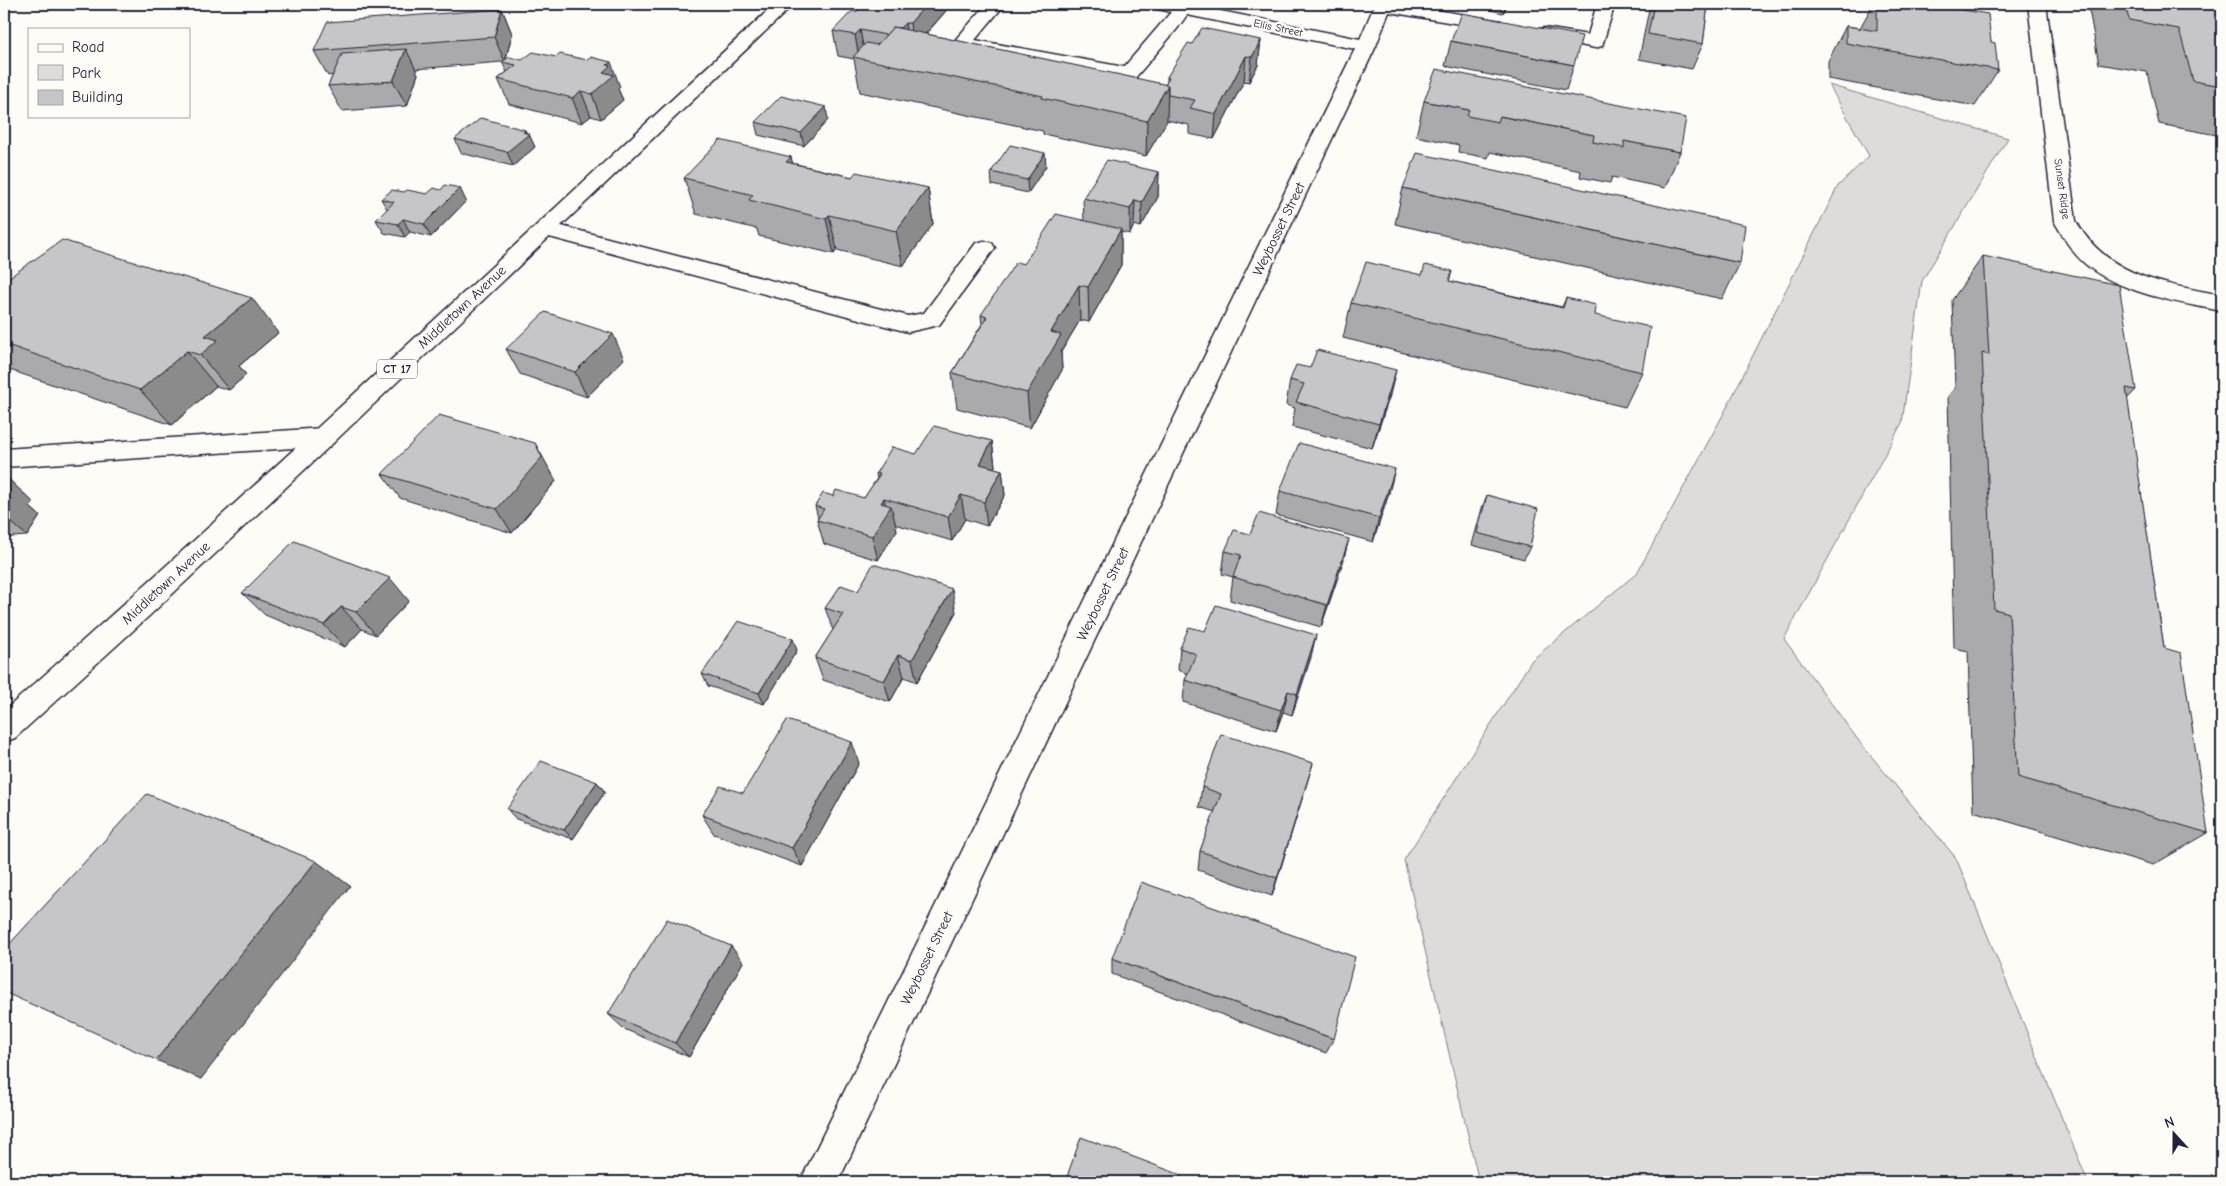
<svg xmlns="http://www.w3.org/2000/svg" width="2226" height="1186" font-family="'Comic Neue',sans-serif">
<style>
.green{fill:#dddcdb;stroke:#807f8b}
.lines{fill:none;stroke-linecap:round;stroke-linejoin:round}
.minor-casing{stroke:#22223b;stroke-width:3}
.major-casing{stroke:#22223b;stroke-width:3}
.minor{fill:#fdfcf7;fill-rule:evenodd}
.major{fill:#fdfcf7;fill-rule:evenodd}
.wall{fill:#aaaaac;stroke:#22223b}
.shaded-wall{fill:#8b8b8c;stroke:#22223b}
.building{fill:#c6c6c8;stroke:#22223b}
.labels{text-anchor:middle;dominant-baseline:central;stroke-width:5;stroke-linejoin:round;paint-order:stroke}
.far-street-label{font-size:11px;fill:#22223b;stroke:#fdfcf7}
.shield{fill:#fdfcf7;stroke:#646373;stroke-width:1}
.shield-label{font-size:12px;font-weight:bold;fill:#22223b}
.street-label{font-size:14px;fill:#22223b;stroke:#fdfcf7}
</style>
<rect width="100%" height="100%" fill="#fdfcf7"/>
<filter id="ink" filterUnits="userSpaceOnUse"><feTurbulence type="fractalNoise" baseFrequency=".02" numOctaves="2"/><feDisplacementMap in="SourceGraphic" scale="10" xChannelSelector="R" yChannelSelector="G"/><feConvolveMatrix kernelMatrix="1 2 1 2 8 2 1 2 1" color-interpolation-filters="sRGB"/></filter>
<g filter="url(#ink)">
<polygon class="green" points="1829,85 2008,138 1922,281 1902,423 1784,639 1861,744 1956,858 2088,1182 1479,1182 1404,860 1532,660 1637,573 1724,413 1838,186 1869,156"/>
<g class="lines">
<g class="minor-casing">
<g id="minor">
<polygon points="987,4 1005,4 975,40 1124,67 1171,12 1154,8 1151,4 1186,4 1360,39 1375,4 1401,4 1495,20 1501,21 1504,25 1501,29 1495,30 1389,12 1376,46 838,1182 800,1182 1355,49 1187,15 1177,29 1135,78 1128,80 956,47 954,43 956,39"/>
<polygon points="1597,4 1615,4 1602,46 1595,48 1545,38 1539,37 1536,33 1539,29 1545,28 1588,35"/>
<path d="M2028,4H2046L2076,221C2107,277 2165,284 2222,295V311C2180,303 2115,292 2083,262C2070,250 2063,236 2054,221Z"/>
<polygon points="546,222 908,316 924,313 976,243 984,241 992,243 995,248 939,325 908,332 538,234 535,229 538,224"/>
<polygon points="324,428 333,431 336,437 333,443 324,446 4,467 4,449"/>
</g>
</g>
<g class="major-casing">
<path id="major" d="M775,4H794L333,443L149,616L15,738L4,742V711C265,480 519,241 775,4Z"/>
</g>
<use href="#minor" class="minor"/>
<use href="#major" class="major"/>
</g>
<g class="wall">
<polygon points="665,4 696,4 689,10"/>
<polygon points="952,4 926,34 1165,85 1167,82 1167,77 1192,44 1261,40 1258,65 1249,82 1244,81 1214,139 1189,134 1189,125 1167,120 1146,156 1043,134 1043,131 860,92 854,59 838,56 833,31 856,12"/>
<polygon points="1480,4 1526,4 1524,7 1508,4 1503,13 1479,7"/>
<polygon points="1650,4 1708,4 1703,44 1692,69 1639,59"/>
<polygon points="1873,4 1926,4 1991,42 1998,70 1975,106 1828,79 1828,61 1846,26 1860,28"/>
<polygon points="2088,4 2222,4 2222,136 2159,124 2147,72 2099,64"/>
<polygon points="502,9 512,34 506,59 620,87 618,89 623,100 601,119 591,116 582,123 509,104 498,79 507,72 502,62 415,69 418,74 407,106 342,111 328,86 333,75 328,76 314,51"/>
<polygon points="1451,41 1574,65 1566,90 1445,66"/>
<polygon points="1424,101 1680,152 1665,188 1612,177 1610,183 1580,177 1581,171 1490,152 1488,158 1458,152 1459,145 1416,136"/>
<polygon points="828,120 804,146 758,135 755,122"/>
<polygon points="525,130 535,147 513,166 461,153 455,139"/>
<polygon points="791,157 792,163 852,177 928,188 933,224 903,266 837,250 834,254 759,236 757,229 696,214 684,178"/>
<polygon points="1046,166 1028,193 992,185 991,172"/>
<polygon points="1159,172 1158,197 1141,227 1134,225 1130,234 1121,232 1121,265 1089,322 1080,320 1061,352 1062,370 1030,428 957,408 952,373 982,324 981,315 1024,264 1084,220 1083,198"/>
<polygon points="1403,188 1740,263 1722,299 1395,224"/>
<polygon points="427,194 466,201 431,237 410,232 405,237 384,233 376,220 387,209 381,199"/>
<polygon points="1983,256 2136,390 2127,399 2164,648 2208,833 2153,865 1973,811 1968,651 1954,648 1948,396 1955,388 1952,300"/>
<polygon points="1452,271 1449,281 1562,307 1566,298 1595,315 1642,372 1625,407 1343,338 1351,303 1422,275"/>
<polygon points="4,281 278,333 239,366 246,375 229,390 216,386 172,425 4,368"/>
<polygon points="506,349 624,359 587,397 520,374"/>
<polygon points="1290,380 1390,395 1372,448 1292,427 1295,408 1286,405"/>
<polygon points="992,441 995,466 994,468 1002,470 1005,495 987,526 965,519 952,541 895,524 897,530 878,560 824,544 817,520 818,518 815,506 833,496 864,498 877,479 876,473"/>
<polygon points="549,468 556,481 512,533 400,498 382,474"/>
<polygon points="4,475 33,502 30,507 40,516 27,536 11,537 4,547"/>
<polygon points="1280,491 1389,493 1373,542 1276,515"/>
<polygon points="1487,495 1530,547 1524,559 1472,545 1482,508"/>
<polygon points="1225,551 1343,562 1321,627 1230,600 1233,577 1222,574"/>
<polygon points="858,591 956,612 917,682 904,677 890,702 823,680 815,658 833,630 825,608"/>
<polygon points="242,593 409,601 376,635 362,629 345,647 265,615"/>
<polygon points="1205,631 1311,657 1292,715 1283,712 1276,731 1183,702 1185,680 1188,674 1178,670 1180,648"/>
<polygon points="797,650 764,704 708,686 702,674"/>
<polygon points="859,763 802,866 714,834 702,815 743,793"/>
<polygon points="1313,763 1272,896 1198,870 1200,851 1215,812 1199,807 1202,787"/>
<polygon points="597,782 605,792 573,839 516,819 507,809"/>
<polygon points="1112,958 1334,1039 1326,1053 1112,974"/>
<polygon points="743,962 689,1057 624,1029 608,1014"/>
</g>
<g class="shaded-wall">
<polygon points="687,4 696,4 689,10"/>
<polygon points="927,4 952,4 913,48 910,23"/>
<polygon points="1506,4 1508,4 1503,13"/>
<polygon points="502,9 512,34 505,62 494,37"/>
<polygon points="905,23 909,48 893,36"/>
<polygon points="860,30 865,55 859,58 855,35"/>
<polygon points="1261,40 1258,65 1249,82 1252,57"/>
<polygon points="406,49 418,74 407,106 393,81"/>
<polygon points="1246,56 1244,81 1214,139 1216,114"/>
<polygon points="611,62 620,87 618,89 623,100 601,119 592,94 603,72 607,65"/>
<polygon points="1168,85 1167,121 1146,156 1147,121"/>
<polygon points="581,91 591,116 582,123 572,98"/>
<polygon points="826,107 828,120 804,146 801,133"/>
<polygon points="525,130 527,135 529,134 535,147 513,166 507,152"/>
<polygon points="1045,153 1046,166 1028,193 1027,180"/>
<polygon points="791,157 800,193 786,162"/>
<polygon points="1159,172 1158,197 1141,227 1142,202"/>
<polygon points="460,188 466,201 431,237 424,224"/>
<polygon points="928,188 933,224 903,266 896,231"/>
<polygon points="1135,200 1134,225 1130,234 1130,209"/>
<polygon points="829,215 837,250 834,254 826,219"/>
<polygon points="403,219 410,232 405,237 398,224"/>
<polygon points="1121,229 1121,265 1089,322 1088,287"/>
<polygon points="1079,285 1080,320 1061,352 1062,370 1030,428 1027,393 1051,332"/>
<polygon points="252,298 278,333 239,366 246,375 229,390 200,355 205,336"/>
<polygon points="613,334 624,359 587,397 575,372"/>
<polygon points="187,351 216,386 172,425 140,390"/>
<polygon points="1396,370 1390,395 1372,448 1379,424"/>
<polygon points="992,441 995,466 983,488 980,464"/>
<polygon points="535,443 556,481 512,533 497,509"/>
<polygon points="1395,469 1389,493 1373,542 1379,518"/>
<polygon points="1002,470 1005,495 987,526 984,502"/>
<polygon points="4,475 33,502 30,507 40,516 27,536 4,516"/>
<polygon points="961,495 965,519 952,541 948,517"/>
<polygon points="884,498 887,512 891,506 897,530 878,560 872,536 881,503"/>
<polygon points="4,531 11,537 4,547"/>
<polygon points="1349,539 1343,562 1321,627 1327,605"/>
<polygon points="390,578 409,601 376,635 356,612"/>
<polygon points="952,589 956,612 917,682 912,660"/>
<polygon points="341,607 362,629 345,647 324,625"/>
<polygon points="1316,635 1311,657 1292,715 1297,694"/>
<polygon points="793,639 797,650 764,704 759,693"/>
<polygon points="898,655 904,677 890,702 884,681"/>
<polygon points="1288,691 1283,712 1276,731 1281,710"/>
<polygon points="852,742 859,763 802,866 792,848"/>
<polygon points="1313,763 1307,783 1272,896 1277,878"/>
<polygon points="597,782 605,792 573,839 564,830"/>
<polygon points="316,861 350,886 201,1079 156,1060"/>
<polygon points="731,946 743,962 689,1057 675,1043"/>
</g>
<g class="building">
<polygon points="864,4 927,4 910,23 905,23 900,28 893,27 886,35 860,30 855,35 833,31 852,11 856,12"/>
<polygon points="1654,4 1708,4 1703,44 1648,34"/>
<polygon points="1877,4 1926,4 1988,14 1991,42 1995,43 1998,70 1846,43 1846,26 1877,31"/>
<polygon points="2125,4 2222,4 2222,86 2193,81 2179,29 2129,20"/>
<polygon points="502,9 494,37 314,51 327,22"/>
<polygon points="1462,13 1582,36 1574,65 1451,41"/>
<polygon points="893,27 1168,85 1147,121 1042,98 1043,96 853,57 866,43 877,45"/>
<polygon points="1202,28 1261,40 1252,57 1246,56 1216,114 1190,108 1195,100 1168,95 1168,85 1165,85 1169,78 1167,77 1188,43 1192,44"/>
<polygon points="406,49 393,81 328,86 342,54"/>
<polygon points="533,52 556,57 560,54 587,60 591,57 611,62 607,65 610,66 603,72 614,75 592,94 581,91 572,98 498,79 516,65 502,62 509,57 522,60"/>
<polygon points="1436,69 1686,118 1680,152 1624,141 1624,148 1593,142 1594,135 1500,116 1498,122 1467,116 1469,110 1424,101"/>
<polygon points="781,96 826,107 801,133 755,122"/>
<polygon points="481,118 525,130 523,132 529,134 507,152 455,139"/>
<polygon points="720,140 791,157 786,162 852,177 856,172 928,188 896,231 829,215 826,219 749,200 753,195 684,178"/>
<polygon points="1010,145 1045,153 1027,180 991,172"/>
<polygon points="1417,153 1745,225 1740,263 1403,188"/>
<polygon points="1107,160 1159,172 1142,202 1135,200 1130,209 1083,198"/>
<polygon points="445,185 460,188 424,224 403,219 398,224 376,220 394,202 381,199 392,190 404,192 407,190 427,194 434,188 441,190"/>
<polygon points="1056,214 1121,229 1088,287 1079,285 1051,332 1061,335 1027,393 952,373 987,317 981,315 1016,262 1024,264"/>
<polygon points="62,240 252,298 205,336 218,340 200,355 187,351 140,390 4,344 4,281"/>
<polygon points="1983,256 2119,285 2136,390 2126,388 2164,648 2181,653 2208,833 2018,777 2009,613 1994,609 1982,353 1989,355"/>
<polygon points="1366,262 1422,275 1425,265 1452,271 1449,281 1563,308 1566,298 1596,305 1595,315 1650,327 1642,372 1351,303"/>
<polygon points="545,312 613,334 575,372 506,349"/>
<polygon points="1317,350 1396,370 1379,424 1296,402 1304,384 1290,380 1296,365 1310,368"/>
<polygon points="439,415 535,443 542,457 497,509 382,474"/>
<polygon points="934,426 992,441 980,464 1002,470 984,502 961,495 948,517 884,498 881,503 891,506 872,536 817,520 824,509 815,506 823,493 833,496 836,490 864,498 880,474 876,473 892,447 916,454"/>
<polygon points="1299,443 1395,469 1379,518 1280,491"/>
<polygon points="1487,495 1538,509 1530,547 1477,533"/>
<polygon points="1259,513 1349,539 1327,605 1233,577 1241,555 1225,551 1234,530 1250,534"/>
<polygon points="294,541 390,578 356,612 341,607 324,625 242,593"/>
<polygon points="873,564 952,589 912,660 898,655 884,681 815,658 843,614 825,608 841,585 858,591"/>
<polygon points="1216,605 1316,635 1297,694 1288,691 1281,710 1185,680 1196,654 1180,648 1189,627 1205,631"/>
<polygon points="738,621 793,639 759,693 702,674"/>
<polygon points="787,720 852,742 792,848 702,815 720,786 743,793"/>
<polygon points="1221,734 1313,763 1277,878 1200,851 1221,794 1202,787"/>
<polygon points="541,761 597,782 564,830 507,809"/>
<polygon points="147,794 316,861 156,1060 4,992 4,950"/>
<polygon points="1141,882 1355,957 1334,1039 1112,958"/>
<polygon points="667,919 731,946 675,1043 608,1014"/>
<polygon points="1081,1137 1181,1175 1179,1182 1065,1182"/>
</g>
</g>
<g class="labels">
<g class="far-street-label">
<text transform="translate(1278 28) rotate(12)">Ellis Street</text>
<text transform="translate(2062 189) rotate(82)">Sunset Ridge</text>
</g>
<rect class="shield" x="377" y="359.5" width="40" height="19" rx="4"/>
<g class="shield-label">
<text x="397" y="369">CT 17</text>
</g>
<g class="street-label">
<text transform="translate(1279 229) rotate(-64)">Weybosset Street</text>
<text transform="translate(462 307) rotate(-43)">Middletown Avenue</text>
<text transform="translate(166 583) rotate(-43)">Middletown Avenue</text>
<text transform="translate(1103 594) rotate(-64)">Weybosset Street</text>
<text transform="translate(927 958) rotate(-64)">Weybosset Street</text>
</g>
</g>
<rect width="2226" height="1186" fill="none" stroke="#fdfcf7" stroke-width="20"/>
<rect x="10" y="10" width="2206" height="1166" fill="none" stroke="#22223b" stroke-width="2" filter="url(#ink)"/>
<rect x="28" y="28" width="162" height="90" fill="#fdfcf7" stroke="#a5a5ac"/>
<rect x="38" y="44" width="25" height="8" fill="#fdfcf7" stroke="#a5a5ac"/>
<text x="72" y="52" font-size="15" fill="#22223b">Road</text>
<rect x="38" y="65" width="25" height="15" fill="#dddcdb" stroke="#a5a5ac"/>
<text x="72" y="78" font-size="15" fill="#22223b">Park</text>
<rect x="38" y="90" width="25" height="15" fill="#c6c6c8" stroke="#a5a5ac"/>
<text x="72" y="102" font-size="15" fill="#22223b">Building</text>
<g transform="translate(2174 1134) rotate(339)" stroke="#fdfcf7" stroke-width="4" paint-order="stroke">
<path d="M0-4L9 19L0 12L-9 19Z" fill="#22223b"/>
<text y="-8" font-size="14" font-weight="bold" text-anchor="middle" fill="#22223b">N</text>
</g>
</svg>
